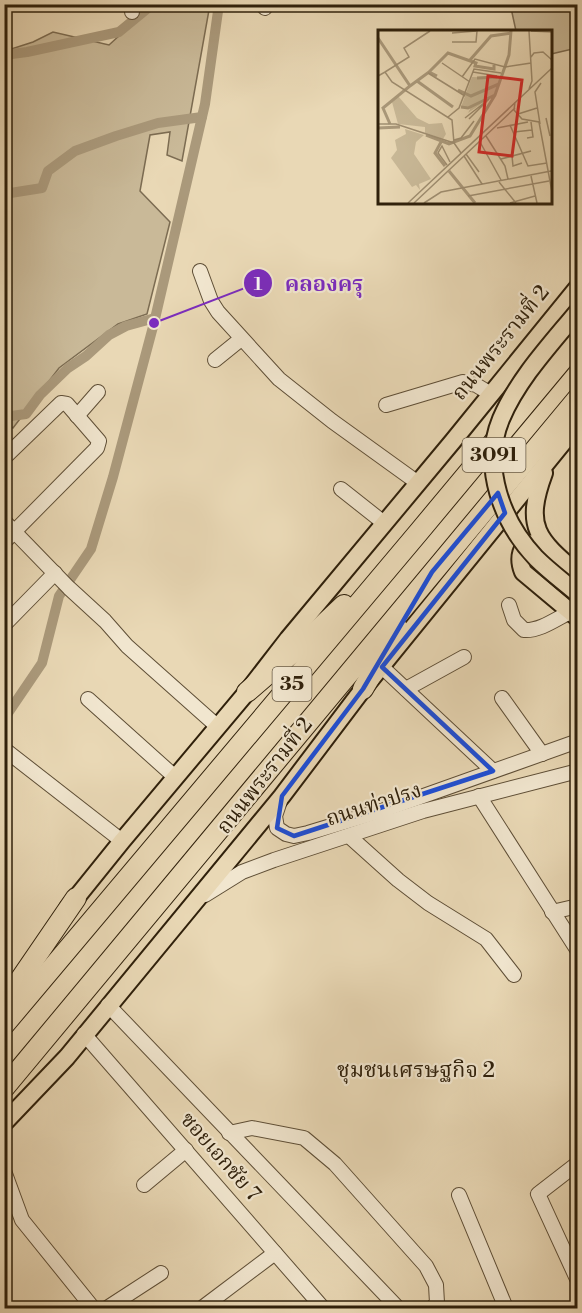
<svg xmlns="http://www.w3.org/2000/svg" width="582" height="1313" font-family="'Libre Bodoni','Noto Serif Thai',serif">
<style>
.green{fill:#c9b998;stroke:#7c6c52;stroke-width:1.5}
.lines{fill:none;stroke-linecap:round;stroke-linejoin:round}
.canal{stroke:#aa997b;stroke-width:10}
.minor-casing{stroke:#5e4e36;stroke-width:16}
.major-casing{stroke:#2f200b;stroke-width:20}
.highway-casing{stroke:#2f200b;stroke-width:22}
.minor{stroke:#f1e6cf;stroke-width:14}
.major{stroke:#e9d8b5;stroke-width:16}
.highway{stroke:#e9d8b5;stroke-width:20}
.major-bridge-casing{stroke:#2f200b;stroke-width:20;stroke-linecap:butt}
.major-bridge{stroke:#e9d8b5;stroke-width:16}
.marked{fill:none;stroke:#1d4ed8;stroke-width:4.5;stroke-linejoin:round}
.labels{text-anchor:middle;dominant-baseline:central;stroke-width:4.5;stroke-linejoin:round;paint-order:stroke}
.shield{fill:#f1e6cf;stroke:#695b46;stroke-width:1.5}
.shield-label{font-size:20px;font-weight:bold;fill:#2f200b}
.street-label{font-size:21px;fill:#2f200b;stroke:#f1e6cf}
.neighbourhood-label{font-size:22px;fill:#2f200b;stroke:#f1e6cf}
.inset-river{fill:none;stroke:#aa997b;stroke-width:3}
.inset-road{fill:none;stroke:#9f8e71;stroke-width:1.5}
.view{fill:#d62828;fill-opacity:0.15;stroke:#d62828;stroke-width:3}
.inset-edge{fill:none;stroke:#2f200b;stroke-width:3}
.leader{fill:none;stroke:#7b2cbf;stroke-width:2}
.callout-dot{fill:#7b2cbf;stroke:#f1e6cf;stroke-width:2}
.mark-label{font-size:18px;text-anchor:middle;font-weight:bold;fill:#fff}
.callout-label{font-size:22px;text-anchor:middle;font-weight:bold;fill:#7b2cbf;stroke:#f1e6cf;stroke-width:4.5;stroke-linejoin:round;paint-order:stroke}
</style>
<rect width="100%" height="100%" fill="#e9d8b5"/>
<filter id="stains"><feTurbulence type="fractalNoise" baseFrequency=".00333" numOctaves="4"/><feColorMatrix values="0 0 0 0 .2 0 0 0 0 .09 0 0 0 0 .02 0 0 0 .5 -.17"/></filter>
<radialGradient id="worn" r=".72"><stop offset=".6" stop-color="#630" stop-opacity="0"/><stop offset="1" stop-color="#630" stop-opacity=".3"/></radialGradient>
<g class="green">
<polygon points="154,4 192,5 209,10 182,161 167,155 170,132 150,135 140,191 170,222 147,314 118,324 59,368 13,428 4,422 5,51 33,42 53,32 109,45"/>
<polygon points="530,5 577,5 577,48 551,54 550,32 516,31 511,8"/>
</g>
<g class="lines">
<g class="canal">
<polyline points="4,55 27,52 119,32 153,4"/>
<polyline points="4,194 42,188 48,171 75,151 116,136 158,123 202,117"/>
<polyline points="4,417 26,414 40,395 68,368 86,356 109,335 126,326 155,318"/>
<polyline points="4,719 42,663 59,596 91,549 113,477 154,323 205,104 219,4"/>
</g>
<g class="minor-casing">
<g id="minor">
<polyline points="132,4 132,12"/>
<polyline points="264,4 265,8"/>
<polyline points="200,271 211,301 218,312 279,379 332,421 418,483"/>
<polyline points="215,360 241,339"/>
<polyline points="386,405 463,382 476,385 491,394"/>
<polyline points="77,416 98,392"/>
<polyline points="4,458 61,403 67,404 99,441 97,448 4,542"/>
<polyline points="341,489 384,523"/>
<polyline points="4,521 69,588 105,621 127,646 218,727"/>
<path d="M509,605L514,620L524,630C540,631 556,619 570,612"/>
<polyline points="4,625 55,573"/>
<polyline points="382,667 493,771"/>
<polyline points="406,689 464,657"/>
<polyline points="502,698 542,754"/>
<polyline points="88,699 175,777"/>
<polyline points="4,749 122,841"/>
<polyline points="479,796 578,951"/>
<polyline points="280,801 275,816 277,828 286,834 294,836 308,833 384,810 578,741"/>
<polyline points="349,836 398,880 428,903 486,939 514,975"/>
<polyline points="205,895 242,872 274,860 423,811 578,771"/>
<polyline points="552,912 578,906"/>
<polyline points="108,1005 398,1308"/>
<polyline points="84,1034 323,1308"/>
<polyline points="229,1133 252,1128 304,1138 335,1164 426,1266 436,1285 437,1303 432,1308"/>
<polyline points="578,1163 538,1194 578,1281"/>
<polyline points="4,1171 22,1220 93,1308"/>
<polyline points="144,1185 186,1150"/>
<polyline points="459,1195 506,1308"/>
<polyline points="107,1308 161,1273"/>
<polyline points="202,1308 275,1253"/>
</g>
</g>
<g class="major-casing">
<g id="major">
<path d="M544,473C524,527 537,539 578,574"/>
<path d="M536,543C519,543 518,559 523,572L578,618"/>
<polyline points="68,908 122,841 247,692 288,639 453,441 578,287"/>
<polyline points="4,1123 67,1057 282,796 363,689 578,424"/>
</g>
</g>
<g class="highway-casing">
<g id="highway">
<polyline points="363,689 398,629"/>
<polyline points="247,692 306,641 344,605"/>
<polyline points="4,1003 76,898"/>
<polyline points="4,1025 418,533 578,341"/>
<polyline points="4,1088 578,398"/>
</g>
</g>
<use href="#minor" class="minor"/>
<use href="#major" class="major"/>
<use href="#highway" class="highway"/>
<g class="major-bridge-casing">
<path id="major-bridge" d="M578,311C550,345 518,379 501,419C481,467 502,522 536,558C549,571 564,582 578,594"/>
</g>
<use href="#major-bridge" class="major-bridge"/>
</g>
<path class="marked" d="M498,493L505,513L382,667L493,771L294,836L277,828L282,796L363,689L432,572Z"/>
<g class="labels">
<g class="shield">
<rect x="462.5" y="438" width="63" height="34" rx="4.5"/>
<rect x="272.5" y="667" width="39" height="34" rx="4.5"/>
</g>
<g class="shield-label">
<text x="494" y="455">3091</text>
<text x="292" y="684">35</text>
</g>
<g class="street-label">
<text transform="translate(501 343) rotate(-51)">ถนนพระรามที่ 2</text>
<text transform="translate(265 776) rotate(-52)">ถนนพระรามที่ 2</text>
<text transform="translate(374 805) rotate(-18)">ถนนท่าปรง</text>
<text transform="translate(220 1157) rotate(49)">ซอยเอกชัย 7</text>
</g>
<g class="neighbourhood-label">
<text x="416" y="1070">ชุมชนเศรษฐกิจ 2</text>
</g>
</g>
<g transform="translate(378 30)">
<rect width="174" height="174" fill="#e9d8b5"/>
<path d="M94,47L122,48L116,65L90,83L93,77H83ZM20,66L39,88L51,94L64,93L68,104L65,109L47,103V97L20,94L14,72ZM27,99L46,105L38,112L36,124L53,149L41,154L42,160L38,155L34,157L13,128L19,120L17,110L28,104Z" fill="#c9b998"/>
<path class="inset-river" d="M0,8L32,56L5,78L12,94M92,30L113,6L133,3M51,42L70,23L98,33L97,36L116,39V35M99,48L119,47M39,51L75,77M32,56L51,42L59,46M80,60L93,66L121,54M83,77L90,78L117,65M0,98L22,97M48,105L71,114L92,106L117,65L131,25L133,1M63,112L57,123L67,136M71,141L97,173"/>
<path class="inset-road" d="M153,1L174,2M74,3L98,1M74,12H98L99,1M153,27L156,23L165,22L174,30M64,33L92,52M7,42L31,27L26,18L52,1M95,42L119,46M50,43L87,66M0,46L7,42L14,52L74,90L76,113L83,123M84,47L97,29L127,37L153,33M151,59L154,51L151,1M137,72L136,80L144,89L161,92L174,162M140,84L159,78M70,87L81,78L96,39L123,43M87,88L111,69L91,89M168,88L172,106M0,94H18L76,113M162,94L157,62L163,53M132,95L150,136L169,133M119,98L150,92M136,102L154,100M108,106L127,136L130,149M149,108L155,107L153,92M76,110L83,108L96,91M102,112L123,150M88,124L101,142M86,126L104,154M134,126L135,136L144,133M123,129L153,121M69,135L60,123L64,116L72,132M153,146L159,173M121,152L138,173M90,166L171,151M30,173L174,38M36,173L137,78M46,173L63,162L173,141M132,173L157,166"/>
<path class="view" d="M110,46L144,50L134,126L101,122Z"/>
<rect width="174" height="174" class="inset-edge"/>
</g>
<path class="leader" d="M154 323L258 283"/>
<g class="callout-dot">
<circle cx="154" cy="323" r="6"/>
<circle cx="258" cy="283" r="15"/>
</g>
<g class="mark-label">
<text x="258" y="290">1</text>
</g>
<g class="callout-label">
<text x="324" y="291">คลองครุ</text>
</g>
<rect width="582" height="1313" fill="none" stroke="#e9d8b5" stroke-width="24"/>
<rect x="6" y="6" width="570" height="1301" fill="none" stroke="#2f200b" stroke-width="3"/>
<rect x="12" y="12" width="558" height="1289" fill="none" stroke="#2f200b" stroke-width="1.5"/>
<rect width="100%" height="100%" filter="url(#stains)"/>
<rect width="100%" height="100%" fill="url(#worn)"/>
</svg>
